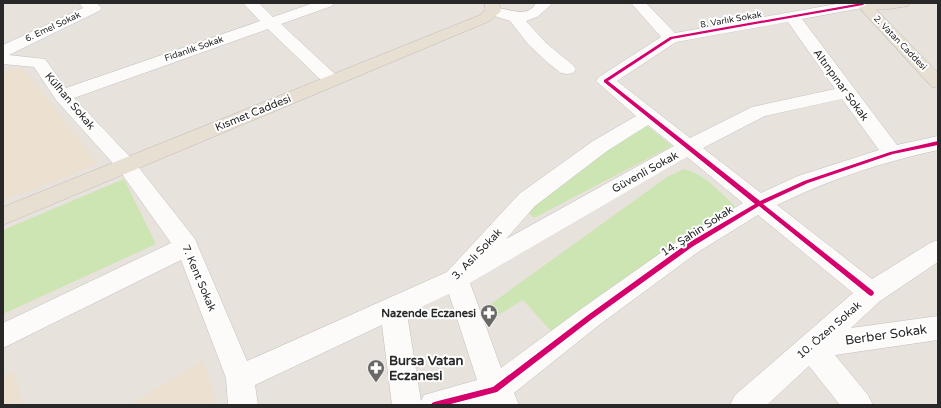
<svg xmlns="http://www.w3.org/2000/svg" width="941" height="408" font-family="'Varela Round',sans-serif">
<style>
.education{fill:#ece0d0}
.green{fill:#cce5b3}
.lines{fill:none;stroke-linecap:round;stroke-linejoin:round}
.minor-casing{stroke:#c1bfbf;stroke-width:1}
.major-casing{stroke:#c0bdbc;stroke-width:1}
.minor{fill:#fcfbfa;fill-rule:evenodd}
.major{fill:#e7dfd1;fill-rule:evenodd}
.cycleway-casing{stroke:#fff;stroke-width:3}
.cycleway{fill:#d6006c;fill-rule:evenodd}
.labels{text-anchor:middle;dominant-baseline:central;stroke-width:4;stroke-linejoin:round;paint-order:stroke}
.far-street-label{font-size:9px;fill:#282828;stroke:#fff}
.street-label{font-size:11px;fill:#282828;stroke:#fff}
.poi-label{font-size:11px;font-weight:bold;fill:#282828;stroke:#fff;text-anchor:end}
.near-street-label{font-size:13px;fill:#282828;stroke:#fff}
.near-poi-label{font-size:13px;font-weight:bold;fill:#282828;stroke:#fff;text-anchor:start}
</style>
<rect width="100%" height="100%" fill="#e8e2dd"/>
<g class="education">
<polygon points="23,68 98,164 3,201 3,71"/>
<polygon points="203,360 213,391 215,405 129,405"/>
<polygon points="14,370 23,405 3,405 3,376"/>
</g>
<g class="green">
<polygon points="646,125 672,146 534,218 525,209 549,188"/>
<path d="M684,169C703,173 720,192 734,205L738,210L555,333L551,331L523,300L495,317L488,306L667,177Z"/>
<polygon points="124,179 156,244 3,314 3,230"/>
</g>
<g class="lines">
<g class="minor-casing">
<g id="minor">
<path d="M79,3H96L102,8L99,11L9,55L45,59L66,88L260,21L243,3H259L273,17L313,3H334L332,6L281,24L337,76L340,80L337,84L331,85L325,84L268,29L74,98L133,160L195,239L247,361L447,272L519,194L593,141L636,116L596,81L599,77L661,37L631,3H646L675,33L842,3H869L867,7L862,8L802,19L897,145L938,136V150C882,162 828,180 777,205L872,279L930,243L938,240V262L880,301L851,328L938,316V340L835,355L868,395L873,405H840L809,366L767,405H730L735,395L853,293L758,215L698,252L599,325L514,393L519,405H392L382,325L255,385L258,405H228L226,378L181,260L3,348V323L171,243L119,170L56,100L34,67L3,64V45L83,8ZM788,22L835,89L752,107L690,138L617,81L676,42ZM842,99L879,150L798,176L761,193L703,148L765,116ZM648,125L674,146L506,239L535,206L607,151ZM687,157L743,203L682,238L581,309L501,368L470,283ZM449,294L477,380L424,395L421,401L407,314Z"/>
<path d="M536,3H550L551,5L537,17L526,21L546,43L573,65L576,69L573,73L567,74L561,73L547,62L528,44L510,21L488,14L485,11L488,8C502,4 526,22 536,3Z"/>
</g>
</g>
<g class="major-casing">
<g id="major">
<polygon points="485,3 499,3 501,11 490,21 3,225 3,207 480,15 485,10"/>
<polygon points="855,3 910,3 908,6 889,9 876,9 938,73 938,88 932,87"/>
</g>
</g>
<use href="#minor" class="minor"/>
<use href="#major" class="major"/>
<g class="cycleway-casing">
<polygon id="cycleway" points="862,3 864,4 863,5 672,39 608,81 760,201 804,181 890,152 938,141 938,145 893,154 808,183 763,204 873,291 874,293 873,295 871,296 869,295 759,206 692,247 592,319 497,392 447,405 431,405 432,403 434,402 493,387 588,315 688,243 755,204 604,82 604,80 670,37"/>
</g>
<use href="#cycleway" class="cycleway"/>
</g>
<defs>
<g id="pharmacy-pin" transform="scale(0.9)"><path d="M0 17L-7.5 6A9.5 9.5 0 1 1 7.5 6Z" fill="#6b6967" stroke="#fff"/><path d="M-2-6h4v4h4v4h-4v4h-4v-4h-4v-4h4Z" fill="#fff"/></g>
</defs>
<g fill-rule="evenodd">
<use href="#pharmacy-pin" x="489" y="313"/>
<use href="#pharmacy-pin" x="376" y="368"/>
</g>
<g class="labels">
<g class="far-street-label">
<text transform="translate(731 20) rotate(-10)">8. Varlık Sokak</text>
<text transform="translate(53 27) rotate(-25)">6. Emel Sokak</text>
<text transform="translate(900 43) rotate(46)">2. Vatan Caddesi</text>
<text transform="translate(194 49) rotate(-19)">Fidanlık Sokak</text>
</g>
<g class="street-label">
<text transform="translate(841 85) rotate(54)">Altınpınar Sokak</text>
<text transform="translate(70 101) rotate(50)">Külhan Sokak</text>
<text transform="translate(253 113) rotate(-22)">Kısmet Caddesi</text>
<text transform="translate(645 172) rotate(-29)">Güvenli Sokak</text>
<text transform="translate(697 231) rotate(-33)">14. Şahin Sokak</text>
<text transform="translate(477 254) rotate(-46)">3. Aslı Sokak</text>
<text transform="translate(199 278) rotate(67)">7. Kent Sokak</text>
<text transform="translate(829 330) rotate(-41)">10. Özen Sokak</text>
</g>
<g class="poi-label">
<text x="476" y="313">Nazende Eczanesi</text>
</g>
<g class="near-street-label">
<text transform="translate(886 335) rotate(-8)">Berber Sokak</text>
</g>
<g class="near-poi-label">
<text x="389" y="361">Bursa Vatan<tspan x="389" dy="15">Eczanesi</tspan></text>
</g>
</g>
<rect width="941" height="408" fill="none" stroke="#282828" stroke-width="8"/>
</svg>
